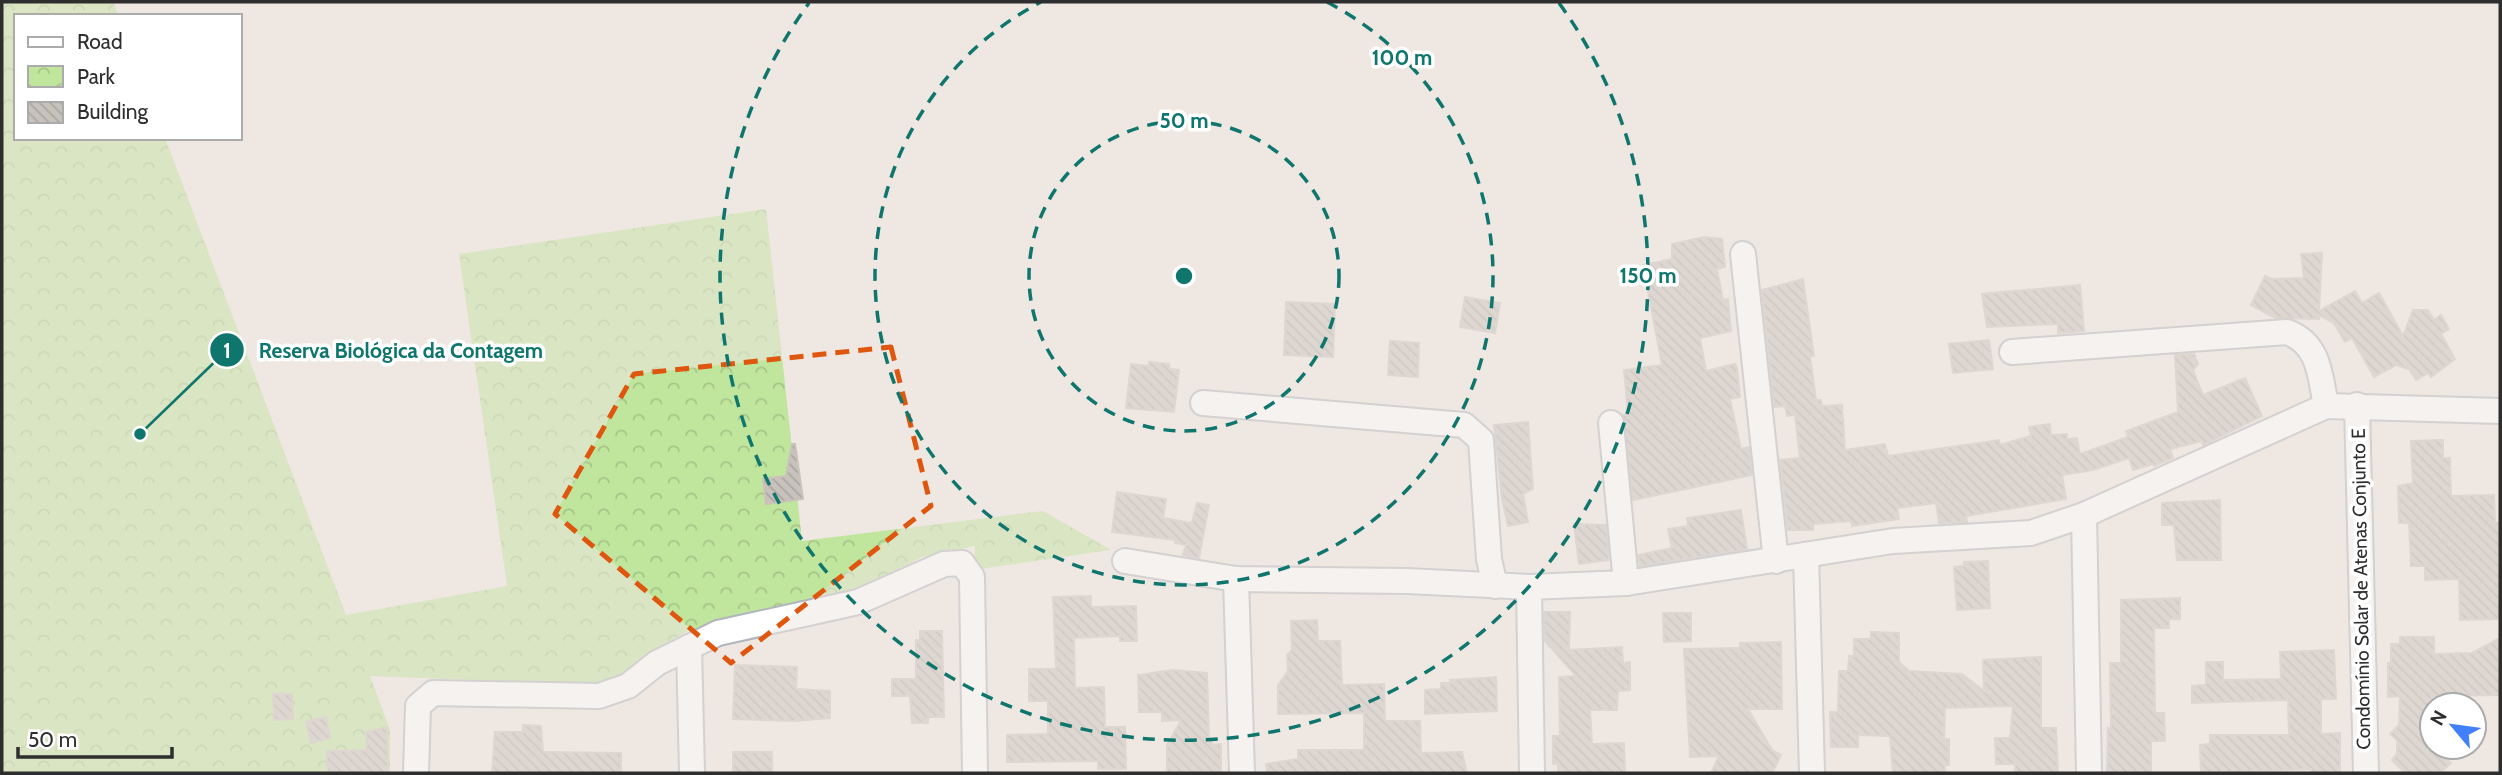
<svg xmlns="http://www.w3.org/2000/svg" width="2502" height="775" font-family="Cabin,sans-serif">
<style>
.park{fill:url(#park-crowns)}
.building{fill:url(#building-back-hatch);stroke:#cbc2ba;stroke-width:2}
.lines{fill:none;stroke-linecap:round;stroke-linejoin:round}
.minor-casing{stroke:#b1b5be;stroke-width:28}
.minor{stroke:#fff;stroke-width:24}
.marked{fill:none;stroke:#df570e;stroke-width:5;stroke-dasharray:14 9;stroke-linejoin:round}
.ring{fill:none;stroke:#0f766e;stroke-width:3.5;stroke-dasharray:12 9}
.labels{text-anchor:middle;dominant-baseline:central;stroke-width:7;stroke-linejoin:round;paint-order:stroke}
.street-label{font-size:19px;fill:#2e2e2e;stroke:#fff}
.centre{fill:#0f766e;stroke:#fff;stroke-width:3.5}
.ring-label{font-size:21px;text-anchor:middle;font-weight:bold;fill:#0f766e;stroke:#fff;stroke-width:7;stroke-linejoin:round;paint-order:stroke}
.leader{fill:none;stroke:#0f766e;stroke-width:2.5}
.callout-dot{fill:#0f766e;stroke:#fff;stroke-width:2.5}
.mark-label{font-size:21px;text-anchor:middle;font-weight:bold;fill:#fff}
.callout-label{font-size:21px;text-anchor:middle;font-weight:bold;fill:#0f766e;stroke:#fff;stroke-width:7;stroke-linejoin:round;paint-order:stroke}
</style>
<defs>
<pattern id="park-crowns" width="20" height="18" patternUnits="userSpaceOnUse" patternTransform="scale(1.75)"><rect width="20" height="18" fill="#c0e59d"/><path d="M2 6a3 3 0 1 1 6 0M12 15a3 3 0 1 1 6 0" fill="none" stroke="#a5c588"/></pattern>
<pattern id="building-back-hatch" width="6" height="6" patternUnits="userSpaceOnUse" patternTransform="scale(1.75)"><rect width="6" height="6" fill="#c8c2bc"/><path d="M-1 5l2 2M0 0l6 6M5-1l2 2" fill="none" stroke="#aca7a2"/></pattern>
</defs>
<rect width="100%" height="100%" fill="#efe7e1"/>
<polygon class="park" points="2,2 113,2 119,16 16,16 16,138 165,138 346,615 507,586 459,254 766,209 802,541 1043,511 1111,550 974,570 975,546 922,557 859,590 687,631 655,651 624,677 595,685 370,676 390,730 390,773 2,773"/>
<g class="building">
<polygon points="1704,237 1722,239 1725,267 1717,269 1723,300 1728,299 1731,331 1700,338 1706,371 1735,364 1737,368 1740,397 1730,399 1741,449 1749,447 1752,475 1633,500 1623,415 1628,414 1624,370 1662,365 1643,265 1672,259 1672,244"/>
<polygon points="2322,253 2319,311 2355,291 2362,303 2379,293 2403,336 2413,310 2428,310 2434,320 2441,315 2449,329 2441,334 2455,359 2431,377 2428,373 2416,380 2409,369 2396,365 2374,377 2352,338 2345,342 2334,323 2319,315 2319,319 2275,318 2251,305 2265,276 2272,279 2304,278 2301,254"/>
<polygon points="1803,279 1814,356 1810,356 1816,400 1821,400 1822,406 1842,405 1845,450 1885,444 1888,456 1999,440 2000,445 2031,436 2029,427 2050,424 2051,435 2067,434 2067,439 2077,438 2080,454 2128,437 2126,431 2178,412 2175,355 2194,354 2198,364 2193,370 2203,395 2245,378 2262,416 2203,445 2202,441 2170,449 2173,458 2154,466 2153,464 2133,470 2129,458 2093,470 2062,475 2066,499 1966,516 1967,522 1939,523 1936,503 1897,508 1899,519 1852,526 1851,521 1813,524 1813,530 1788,530 1780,460 1800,458 1795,415 1787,416 1785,406 1774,407 1762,290"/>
<polygon points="2080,285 2084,331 2058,333 2058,324 1987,327 1982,294"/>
<polygon points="1465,297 1500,303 1495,333 1460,327"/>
<polygon points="1286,302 1335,304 1333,357 1284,355"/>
<polygon points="1989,340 1993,369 1953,373 1949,344"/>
<polygon points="1390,341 1419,343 1418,377 1388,375"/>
<polygon points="1149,362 1169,364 1169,369 1179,370 1174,412 1126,408 1131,364 1149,366"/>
<polygon points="1528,422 1533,489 1523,494 1528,522 1508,526 1502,499 1494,425"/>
<polygon points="2443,440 2443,458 2450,458 2451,496 2494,495 2495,522 2500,523 2500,619 2460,620 2459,579 2425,580 2425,566 2411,566 2409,523 2399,523 2398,486 2413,483 2411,441"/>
<polygon points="792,444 795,444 803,499 766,504 763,479 786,476"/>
<polygon points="1117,492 1166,499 1163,518 1192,523 1197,503 1209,505 1199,558 1183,555 1186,545 1175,543 1175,540 1112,532"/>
<polygon points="2220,500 2221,560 2177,560 2174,525 2162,525 2162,503"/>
<polygon points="1741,510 1747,549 1640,566 1638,555 1672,548 1668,529 1688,526 1687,518"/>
<polygon points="1574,524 1606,525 1609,560 1579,564"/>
<polygon points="1988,561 1990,608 1957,610 1954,567 1964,566 1964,562"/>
<polygon points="1091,596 1091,607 1136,606 1137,641 1120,641 1120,636 1074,638 1075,688 1104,687 1105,727 1125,727 1126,769 1098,769 1098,761 1007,762 1007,735 1048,734 1048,701 1029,701 1029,669 1056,669 1053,597"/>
<polygon points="2180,598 2180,619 2169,619 2169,628 2154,628 2155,713 2164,713 2165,741 2151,741 2151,773 2107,773 2108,728 2111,728 2110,663 2121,663 2121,600"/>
<polygon points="1544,612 1570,612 1569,650 1622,647 1623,663 1630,662 1630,690 1618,691 1617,710 1590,710 1592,744 1624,743 1625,773 1558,773 1558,764 1553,764 1553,736 1560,736 1559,677 1576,676 1545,641"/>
<polygon points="1663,613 1691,613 1691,641 1664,642"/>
<polygon points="1317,620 1318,641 1340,641 1342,685 1384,684 1385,721 1420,721 1421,753 1462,752 1467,773 1267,773 1266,764 1298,759 1298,750 1364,750 1364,713 1278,714 1278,685 1288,671 1287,655 1292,650 1291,621"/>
<polygon points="920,631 942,631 944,717 928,717 928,723 912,723 910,696 892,696 892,679 916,679 916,640 920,640"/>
<polygon points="1871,632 1899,633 1899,662 1909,671 1962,674 1984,691 1983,660 2041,657 2041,728 2056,728 2058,773 2015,773 2015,764 1996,764 1995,738 2010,738 2013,706 1945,708 1944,739 1949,739 1949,765 1945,765 1945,773 1893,773 1890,736 1858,735 1858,747 1831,747 1830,712 1838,712 1839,671 1848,671 1849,656 1854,656 1854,639 1871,639"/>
<polygon points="2400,637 2434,637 2434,654 2472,653 2500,638 2500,695 2432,696 2432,747 2458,747 2447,759 2451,763 2440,773 2405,773 2392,760 2397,754 2397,740 2390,734 2399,725 2400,696 2388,697 2388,663 2391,663 2391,644 2400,644"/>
<polygon points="1781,642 1782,709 1748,709 1772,750 1781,755 1772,773 1711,773 1719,756 1690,757 1684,649 1740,648 1740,643"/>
<polygon points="2334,650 2336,699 2321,699 2321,734 2340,733 2340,773 2311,773 2311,769 2201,773 2200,745 2210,744 2210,735 2289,735 2288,700 2192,703 2192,686 2206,685 2206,662 2223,662 2223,680 2281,679 2280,652"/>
<polygon points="735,665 797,667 796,689 830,691 830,718 795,721 733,719"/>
<polygon points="1172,670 1207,673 1209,738 1212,738 1211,745 1221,744 1221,773 1167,773 1167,745 1181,720 1162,721 1162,712 1139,712 1138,675"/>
<polygon points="1496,677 1497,711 1425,714 1425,690 1441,689 1441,683 1450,683 1450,680"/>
<polygon points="273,694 292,694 293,719 274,720"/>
<polygon points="326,717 330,738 311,743 306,722"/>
<polygon points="523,725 541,726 543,752 621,753 621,773 492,773 495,732 523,732"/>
<polygon points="387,727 388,773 331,773 327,770 327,751 367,750 366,732"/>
<rect x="733" y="752" width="39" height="21"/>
</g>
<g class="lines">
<g class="minor-casing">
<g id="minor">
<polyline points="1743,254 1776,561"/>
<path d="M2012,352L2287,332C2320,344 2320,376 2326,406"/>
<polyline points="1203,403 1464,425 1481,440 1489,559 1495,586"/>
<polyline points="2357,405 2366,773"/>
<polyline points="1611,423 1626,583"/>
<polyline points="2084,515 2089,773"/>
<polyline points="1806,555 1812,773"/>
<polyline points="1125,561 1236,579 1407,581 1529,587 1626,583 1893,541 2031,533 2084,515 2326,406 2500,411"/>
<polyline points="1236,579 1242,773"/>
<polyline points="1529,587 1532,773"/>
<polyline points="689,647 692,773"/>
<polyline points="416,773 418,706 433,693 599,696 628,686 657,663 718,633 858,602 944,564 962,563 972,577 975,773"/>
</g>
</g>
<use href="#minor" class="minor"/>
</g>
<path d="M0 0H2502V775H0ZM891,347L931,506L731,663L555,514L634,374Z" fill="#efe7e1" fill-opacity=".55" fill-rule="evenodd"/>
<path class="marked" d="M891,347L931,506L731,663L555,514L634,374Z"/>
<g class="ring">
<circle cx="1184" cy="276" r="155"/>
<path d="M1327 2A309 309 0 1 1 1041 2"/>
<path d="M1559 3A464 464 0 1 1 809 3"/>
</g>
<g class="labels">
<g class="street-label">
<text transform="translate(2361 589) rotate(-91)">Condomínio Solar de Atenas Conjunto E</text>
</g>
</g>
<circle cx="1184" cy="276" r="10" class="centre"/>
<g class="ring-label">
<text x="1402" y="65">100 m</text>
<text x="1184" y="128">50 m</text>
<text x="1648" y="283">150 m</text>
</g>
<path class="leader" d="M140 434L227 350"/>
<g class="callout-dot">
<circle cx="140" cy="434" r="7"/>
<circle cx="227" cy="350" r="18"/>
</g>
<g class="mark-label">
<text x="227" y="358">1</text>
</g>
<g class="callout-label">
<text x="401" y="358">Reserva Biológica da Contagem</text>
</g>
<rect width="2502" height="775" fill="none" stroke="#2e2e2e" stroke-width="7"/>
<rect x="14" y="14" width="228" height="126" fill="#ffffff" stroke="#ababab" stroke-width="2"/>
<rect x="28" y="37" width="35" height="10" fill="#ffffff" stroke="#ababab" stroke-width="2"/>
<text x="77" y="49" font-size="21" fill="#2e2e2e">Road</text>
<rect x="28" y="66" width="35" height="21" fill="url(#park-crowns)" stroke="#ababab" stroke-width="2"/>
<text x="77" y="84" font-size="21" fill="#2e2e2e">Park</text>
<rect x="28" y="102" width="35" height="21" fill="url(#building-back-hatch)" stroke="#ababab" stroke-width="2"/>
<text x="77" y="119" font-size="21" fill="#2e2e2e">Building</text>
<g transform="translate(2453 726) rotate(299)"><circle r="33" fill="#ffffff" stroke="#ababab" stroke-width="2"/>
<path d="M0-5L12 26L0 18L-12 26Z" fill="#417ffb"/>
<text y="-10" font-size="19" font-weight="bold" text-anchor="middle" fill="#2e2e2e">N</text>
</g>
<path d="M18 747v10h154v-10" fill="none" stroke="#2e2e2e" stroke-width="3.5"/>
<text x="28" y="747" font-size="21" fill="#2e2e2e" stroke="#ffffff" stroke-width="5" paint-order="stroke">50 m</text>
</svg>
